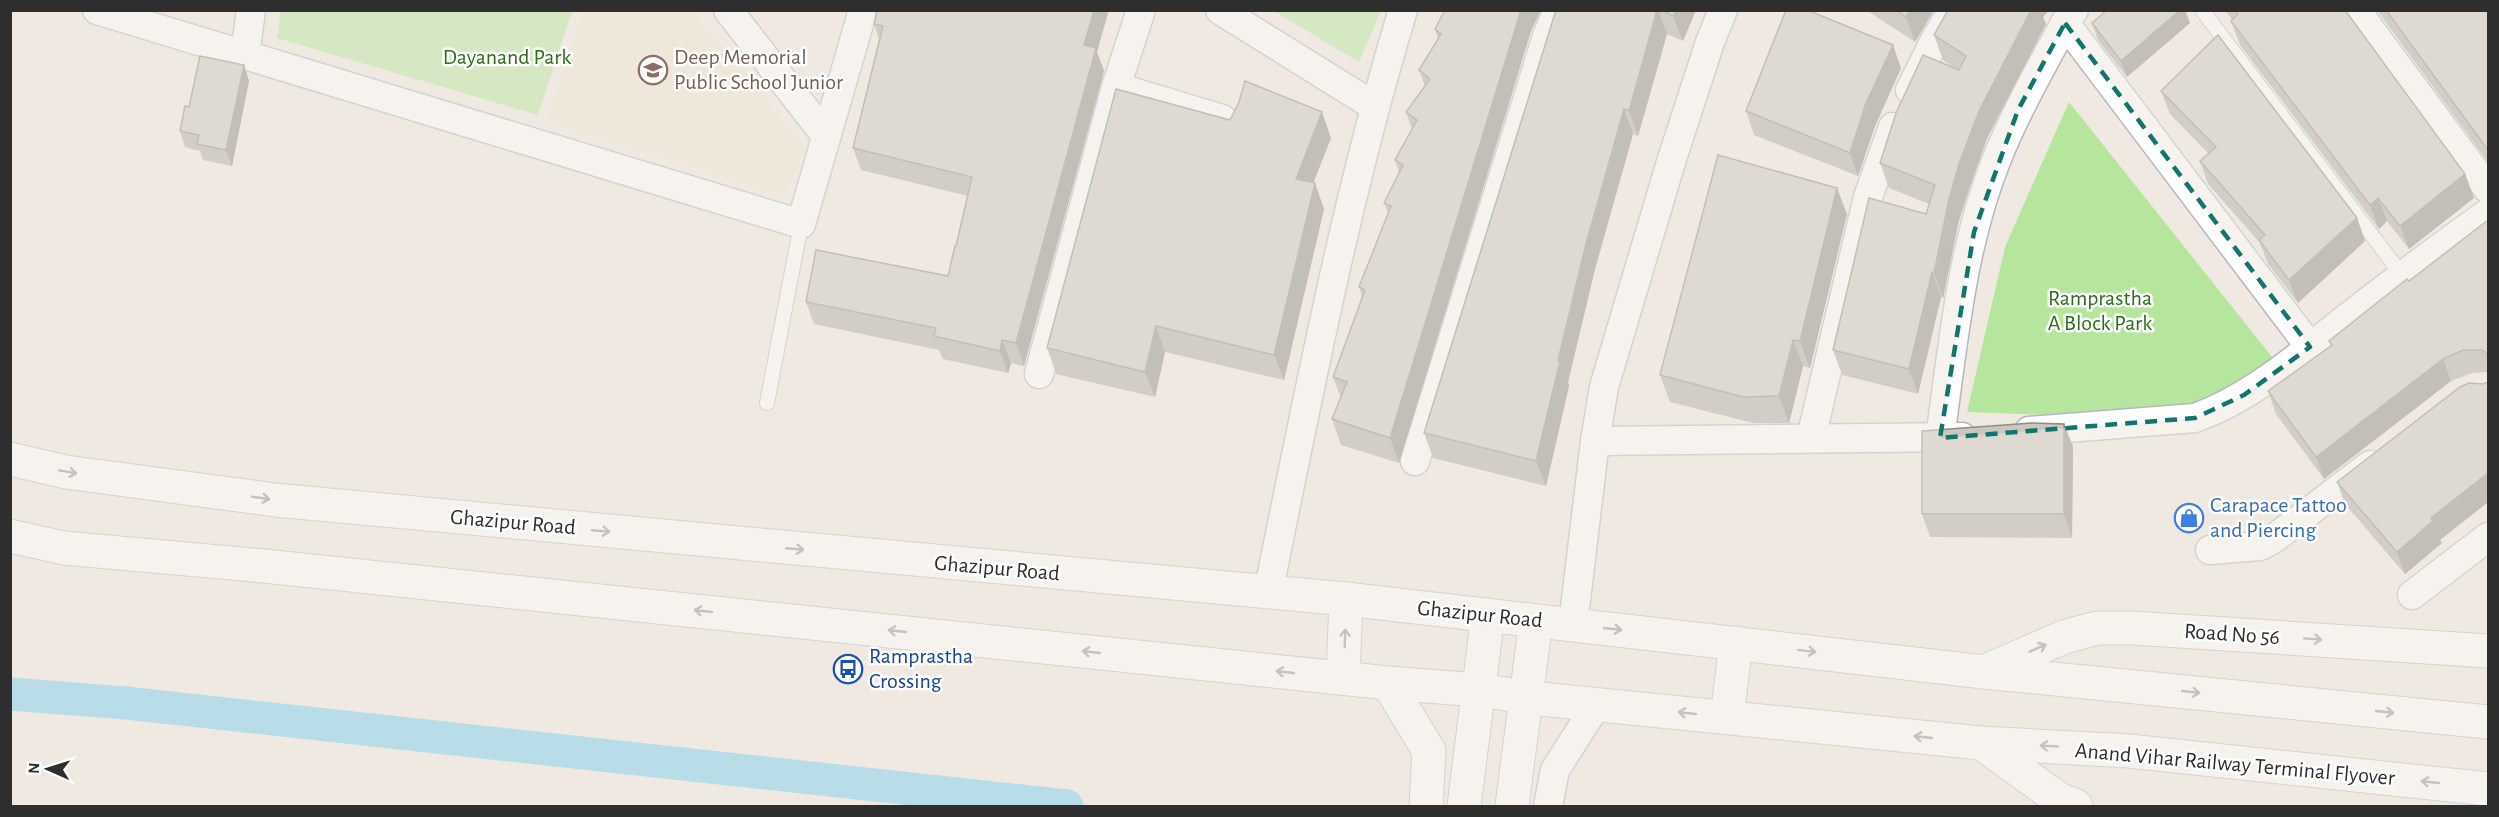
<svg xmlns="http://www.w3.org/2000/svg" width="2499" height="817" font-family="'Alegreya Sans',sans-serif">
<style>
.education{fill:#f0e6d1}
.green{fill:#b6e59e}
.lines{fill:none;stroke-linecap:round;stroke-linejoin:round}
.canal{stroke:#75cff0;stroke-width:33}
.lane-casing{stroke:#b4b7c1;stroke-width:16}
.street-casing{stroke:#b4b7c1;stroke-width:31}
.secondary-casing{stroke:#b4b7c1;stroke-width:35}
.lane{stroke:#fff;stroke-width:14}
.street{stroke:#fff;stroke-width:28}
.secondary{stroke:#fff;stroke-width:33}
.wall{fill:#afaba4}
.shaded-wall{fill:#8e8b86}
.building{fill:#cbc7bf;stroke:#8e8b86;stroke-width:1.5}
.oneway{stroke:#969696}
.marked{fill:none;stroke:#0f766e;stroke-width:4.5;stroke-dasharray:12 8;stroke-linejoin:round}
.labels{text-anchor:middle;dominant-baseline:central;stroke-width:5;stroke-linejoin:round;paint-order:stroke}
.park-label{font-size:22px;fill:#2c6e1b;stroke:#fff}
.education-label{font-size:22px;fill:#785e54;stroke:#fff;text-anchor:start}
.shop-label{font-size:22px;fill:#366cbe;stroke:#fff;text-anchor:start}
.street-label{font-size:22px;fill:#2e2e2e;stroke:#fff}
.transit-label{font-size:22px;fill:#164399;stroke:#fff;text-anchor:start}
</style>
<rect width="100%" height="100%" fill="#efe9e1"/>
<polygon class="education" points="586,11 693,11 806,148 784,197 547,121 580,18"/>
<g class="green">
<polygon points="281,11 281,10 572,11 538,115 277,38"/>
<polygon points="1274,11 1381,11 1359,62"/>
<polygon points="2069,102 2280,367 2210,421 1967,412 2005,247"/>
</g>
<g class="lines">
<polyline class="canal" points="10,694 126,703 1067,806"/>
<g class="lane-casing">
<g id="lane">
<polyline points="2202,10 2402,275"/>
<polyline points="767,403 801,224"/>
</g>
</g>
<g class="street-casing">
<g id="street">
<polyline points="97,10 801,224 863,10"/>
<polyline points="728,10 826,136"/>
<polyline points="1220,10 1374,106"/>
<polyline points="2356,10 2488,189"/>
<polyline points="2065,23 2310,347"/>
<polyline points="245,55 251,10"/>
<polyline points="1116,87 1222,119"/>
<polyline points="1910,90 1935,40 1953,10"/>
<polyline points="1039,374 1116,87 1141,10"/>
<path d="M2029,431L2195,418C2254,397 2303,352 2352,314C2397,279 2442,246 2488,213"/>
<polyline points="1811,438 1868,197 1893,127"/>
<path d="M1940,438C1953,346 1961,249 1996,161C2015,113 2041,68 2065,23L2074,10"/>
<polyline points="1595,441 1962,437"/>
<polyline points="1415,461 1547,36 1558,10"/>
<polyline points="2210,550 2260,546 2272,540 2370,465"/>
<path d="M1268,593C1308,398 1345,201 1403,10"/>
<polyline points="2412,595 2488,537"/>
<polyline points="1573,625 1595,441 1604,387 1671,162 1710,42 1723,10"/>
<polyline points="1548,806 1555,770 1597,704"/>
</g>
</g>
<g class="secondary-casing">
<g id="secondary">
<polyline points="10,459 66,472 275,500 1346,599 1984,672 2488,722"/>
<polyline points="10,536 64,548 264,566 1388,683 1478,690 1541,699 1981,743 2129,751 2488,789"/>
<polyline points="1986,671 2064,637 2097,628 2133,628 2488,651"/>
<polyline points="1343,678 1346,599"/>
<polyline points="1388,683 1429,751 1426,806"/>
<polyline points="1727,717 1736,643"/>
<polyline points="1981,743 2060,800 2076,806"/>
<polyline points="1464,806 1488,615"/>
<polyline points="1512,806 1536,621"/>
</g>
</g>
<use href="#lane" class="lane"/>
<use href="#street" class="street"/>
<use href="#secondary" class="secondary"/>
</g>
<g class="wall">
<polygon points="1445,10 1541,10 1531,31 1399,463 1341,445 1332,419 1341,398 1333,377 1362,297 1359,287 1388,213 1384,203 1399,172 1395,160 1412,129 1406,112 1425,86 1419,70 1438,39 1435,29"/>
<polygon points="1556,10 1696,10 1683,41 1667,34 1638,136 1633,134 1595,269 1568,382 1569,386 1546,486 1433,458 1424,433"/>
<polygon points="1866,10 1934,10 1915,42"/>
<polygon points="1948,10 2049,10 2043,17 2046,24 1988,136 1969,189 1958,224 1943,298 1941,297 1918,394 1842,375 1833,350 1926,214 1929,204 1889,188 1880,163 1953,67 1943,60 1934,35"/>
<polygon points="2225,10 2345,10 2465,174 2474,198 2409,249 2387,221 2379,229 2240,45 2231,21 2232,20"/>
<polygon points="2377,10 2488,10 2488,162"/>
<polygon points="2092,23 2190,23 2127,77 2098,40"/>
<polygon points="874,24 1097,52 1104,71 1024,366 1011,363 1008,373 943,359 939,350 814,324 806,302 948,276 956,246 968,196 861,170 853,148 879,39"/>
<polygon points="244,65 249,81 232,166 203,160 200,151 185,147 180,131 189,107"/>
<polygon points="1901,68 1875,126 1858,176 1754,135 1746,111"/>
<polygon points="2161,91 2357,218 2365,241 2298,303 2268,264 2260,243 2208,184 2200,161 2208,153 2170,114"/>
<polygon points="1230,120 1331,138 1313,183 1324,209 1284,380 1165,352 1155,397 1056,374 1047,348"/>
<polygon points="1847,214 1810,368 1803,366 1789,423 1753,423 1670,402 1660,375"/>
<polygon points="2488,220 2488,372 2472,373 2451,381 2324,479 2276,414 2268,391 2331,346 2329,341 2409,281"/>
<polygon points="2488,382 2488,502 2440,540 2442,543 2405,574 2345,504 2337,482"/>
<polygon points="2064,424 2073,447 2072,538 1930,537 1922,514"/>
</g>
<g class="shaded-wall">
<polygon points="1094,10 1109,10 1097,52 1104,71 1024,366 1016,343 1084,45"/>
<polygon points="1521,10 1541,10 1531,31 1399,463 1390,438"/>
<polygon points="1657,10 1658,10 1667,34 1638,136 1629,111"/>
<polygon points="1676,10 1696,10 1683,41 1673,16"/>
<polygon points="1910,10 1934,10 1915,42 1906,17"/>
<polygon points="2031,10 2049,10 2043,17 2046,24 1988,136 1969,189 1958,224 1943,298 1934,273 1949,199 1959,164 1979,111"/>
<polygon points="2180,10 2185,10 2190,23 2127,77 2121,61"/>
<polygon points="1893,45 1901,68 1875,126 1858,176 1850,153 1866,103"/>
<polygon points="244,65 249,81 232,166 226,150"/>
<polygon points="1624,109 1633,134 1595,269 1568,382 1569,386 1546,486 1536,461 1558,360 1586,244"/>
<polygon points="1322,112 1331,138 1305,204 1296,179"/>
<polygon points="2465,174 2474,198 2409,249 2400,226"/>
<polygon points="1315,183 1324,209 1284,380 1274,355"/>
<polygon points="1837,188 1847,214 1810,368 1800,341"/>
<polygon points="2378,198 2387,221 2379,229 2370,205"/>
<polygon points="2357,218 2365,241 2298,303 2289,280"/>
<polygon points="1932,272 1941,297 1918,394 1909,369"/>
<polygon points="1156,326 1165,352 1155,397 1145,372"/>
<polygon points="1002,340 1011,363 1008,373 1000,351"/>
<polygon points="1793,340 1803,366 1789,423 1779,396"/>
<polygon points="2443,359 2451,381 2324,479 2316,457"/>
<polygon points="2064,424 2073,447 2072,538 2064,514"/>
<polygon points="2488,473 2488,502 2440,540 2442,543 2405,574 2397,552 2431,518"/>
</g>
<g class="building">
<polygon points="877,10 1094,10 1084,45 1096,48 1016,343 1002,340 1000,351 934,336 936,328 806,302 816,250 948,276 955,246 956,246 972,177 853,148 883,26 874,24"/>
<polygon points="1445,10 1521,10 1390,438 1332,419 1347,382 1333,377 1365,290 1359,287 1391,206 1384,203 1403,165 1395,160 1417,120 1406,112 1430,79 1419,70 1441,34 1435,29"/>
<polygon points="1556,10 1657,10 1629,111 1624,109 1586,244 1558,360 1560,361 1536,461 1424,433"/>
<polygon points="1662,10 1676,10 1673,16"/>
<polygon points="1786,10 1807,10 1893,45 1866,103 1850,153 1746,111"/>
<polygon points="1896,10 1910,10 1906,17"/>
<polygon points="1948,10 2031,10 1979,111 1959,164 1949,199 1934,273 1932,272 1909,369 1833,350 1869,198 1926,214 1935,185 1880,163 1896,113 1923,55 1959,70 1966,56 1934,35"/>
<polygon points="2107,10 2180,10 2121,61 2092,23"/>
<polygon points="2235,10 2345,10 2465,174 2400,226 2378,198 2370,205 2231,21 2238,14"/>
<polygon points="2386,10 2488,10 2488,150"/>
<polygon points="2218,35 2357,218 2289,280 2259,240 2265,235 2200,161 2216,147 2161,91"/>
<polygon points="200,56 244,65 226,150 197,144 199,135 180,131 185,106 189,107"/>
<polygon points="1245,81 1322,112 1296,179 1315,183 1274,355 1156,326 1145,372 1047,348 1116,89 1230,120 1239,102"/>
<polygon points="1718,155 1837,188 1800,341 1793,340 1779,396 1743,397 1660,375"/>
<polygon points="2488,220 2488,354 2482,350 2463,350 2443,359 2316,457 2268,391 2332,345 2329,341 2407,279 2409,281"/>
<polygon points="2488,382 2488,473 2431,518 2433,521 2397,552 2337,482 2460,387 2469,383 2483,384"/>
<polygon points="2032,423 2064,424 2064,514 1922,514 1922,431"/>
</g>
<defs><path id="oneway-shaft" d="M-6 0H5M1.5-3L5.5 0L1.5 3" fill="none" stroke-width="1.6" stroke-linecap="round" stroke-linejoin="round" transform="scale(1.5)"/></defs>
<g class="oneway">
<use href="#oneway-shaft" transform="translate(68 472) rotate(10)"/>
<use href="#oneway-shaft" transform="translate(261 498) rotate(8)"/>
<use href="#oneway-shaft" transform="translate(601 531) rotate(5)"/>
<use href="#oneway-shaft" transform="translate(795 549) rotate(5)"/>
<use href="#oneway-shaft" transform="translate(703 611) rotate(-174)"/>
<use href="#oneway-shaft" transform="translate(1613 629) rotate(6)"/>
<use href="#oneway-shaft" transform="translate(897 631) rotate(-174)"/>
<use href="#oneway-shaft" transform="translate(1345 638) rotate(-88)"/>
<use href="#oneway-shaft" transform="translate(2313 639) rotate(4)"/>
<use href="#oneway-shaft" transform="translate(2038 648) rotate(-24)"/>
<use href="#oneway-shaft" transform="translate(1807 651) rotate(7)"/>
<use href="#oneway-shaft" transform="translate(1091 652) rotate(-174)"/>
<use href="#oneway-shaft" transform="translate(1285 672) rotate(-174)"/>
<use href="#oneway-shaft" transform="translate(2191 692) rotate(6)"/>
<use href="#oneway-shaft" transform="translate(2385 712) rotate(6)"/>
<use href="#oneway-shaft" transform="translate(1687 713) rotate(-174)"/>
<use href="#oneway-shaft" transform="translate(1923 737) rotate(-174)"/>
<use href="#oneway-shaft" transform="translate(2049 746) rotate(-177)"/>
<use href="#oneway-shaft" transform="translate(2430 782) rotate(-174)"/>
</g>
<path d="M0 0H2499V817H0ZM2065,23L2310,347L2244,395L2195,418L1940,438L1974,232L2018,110Z" fill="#efe9e1" fill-opacity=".55" fill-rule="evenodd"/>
<path class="marked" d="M2065,23L2310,347L2244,395L2195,418L1940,438L1974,232L2018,110Z"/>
<defs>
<g id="school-ring" transform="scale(1.5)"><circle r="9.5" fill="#fff" stroke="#8d6e63" stroke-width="1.5"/><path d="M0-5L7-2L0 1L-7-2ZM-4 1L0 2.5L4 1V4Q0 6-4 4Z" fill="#8d6e63"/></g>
<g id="shop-ring" transform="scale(1.5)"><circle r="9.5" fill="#fff" stroke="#3f7fe0" stroke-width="1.5"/><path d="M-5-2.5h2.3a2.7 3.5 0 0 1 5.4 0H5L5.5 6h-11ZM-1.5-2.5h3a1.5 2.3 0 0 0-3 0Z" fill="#3f7fe0"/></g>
<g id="bus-ring" transform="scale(1.5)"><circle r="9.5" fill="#fff" stroke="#1a4fb4" stroke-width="1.5"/><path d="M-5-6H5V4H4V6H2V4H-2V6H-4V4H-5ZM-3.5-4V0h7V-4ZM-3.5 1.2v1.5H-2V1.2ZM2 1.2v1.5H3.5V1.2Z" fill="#1a4fb4"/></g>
</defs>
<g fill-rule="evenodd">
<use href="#school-ring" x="653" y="70"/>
<use href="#shop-ring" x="2189" y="518"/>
<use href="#bus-ring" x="848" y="669"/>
</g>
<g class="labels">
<g class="park-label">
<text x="507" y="57">Dayanand Park</text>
<text x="2100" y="298">Ramprastha<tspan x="2100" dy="25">A Block Park</tspan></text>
</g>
<g class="education-label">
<text x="674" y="57">Deep Memorial<tspan x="674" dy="25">Public School Junior</tspan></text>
</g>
<g class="shop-label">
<text x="2210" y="505">Carapace Tattoo<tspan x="2210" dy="25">and Piercing</tspan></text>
</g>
<g class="street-label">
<text transform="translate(513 522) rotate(5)">Ghazipur Road</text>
<text transform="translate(997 568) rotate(5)">Ghazipur Road</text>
<text transform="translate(1480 614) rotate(6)">Ghazipur Road</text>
<text transform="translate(2232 634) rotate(4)">Road No 56</text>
<text transform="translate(2235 764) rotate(5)">Anand Vihar Railway Terminal Flyover</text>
</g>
<g class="transit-label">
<text x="869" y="656">Ramprastha<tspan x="869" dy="25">Crossing</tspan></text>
</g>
</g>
<rect width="2499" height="817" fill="none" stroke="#2e2e2e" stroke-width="24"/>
<g transform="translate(48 769) rotate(273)" stroke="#ffffff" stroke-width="4.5" paint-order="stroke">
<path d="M0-4.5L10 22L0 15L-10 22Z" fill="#2e2e2e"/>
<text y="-9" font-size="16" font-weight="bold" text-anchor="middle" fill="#2e2e2e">N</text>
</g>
</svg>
